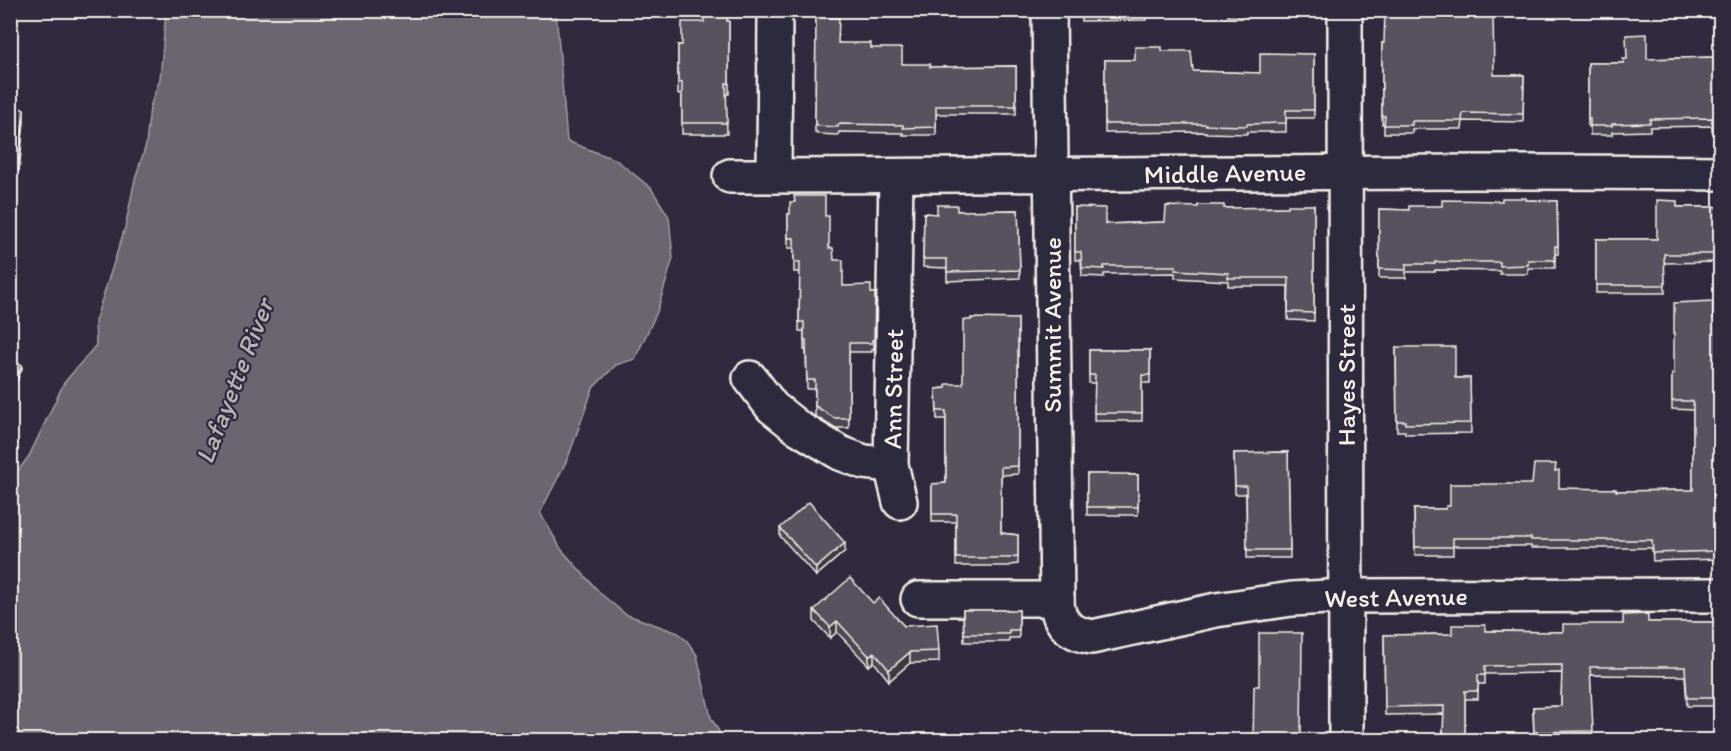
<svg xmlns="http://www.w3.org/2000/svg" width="1731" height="751" font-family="Itim,sans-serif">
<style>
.water{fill:#6a6670;stroke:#a19ea0;stroke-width:1.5}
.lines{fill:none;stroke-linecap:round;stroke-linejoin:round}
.minor-casing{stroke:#f4f1e8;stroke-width:38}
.minor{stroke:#2f2a3d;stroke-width:33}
.wall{fill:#4a4752;stroke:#f4f1e8;stroke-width:1.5}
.shaded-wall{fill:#3c3942;stroke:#f4f1e8;stroke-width:1.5}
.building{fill:#56525f;stroke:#f4f1e8;stroke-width:1.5}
.labels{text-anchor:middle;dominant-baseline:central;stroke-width:4.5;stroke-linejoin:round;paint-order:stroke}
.street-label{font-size:26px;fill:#f4f1e8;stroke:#2f2a3d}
.water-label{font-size:27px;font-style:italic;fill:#b6b2b2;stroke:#2f2a3d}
</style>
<rect width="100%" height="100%" fill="#2f2a3d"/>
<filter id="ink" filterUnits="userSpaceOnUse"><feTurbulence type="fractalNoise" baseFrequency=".0167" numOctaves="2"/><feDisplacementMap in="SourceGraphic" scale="12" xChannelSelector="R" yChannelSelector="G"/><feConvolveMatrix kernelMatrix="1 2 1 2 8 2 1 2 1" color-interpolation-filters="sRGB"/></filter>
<g filter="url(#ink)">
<polygon class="water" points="166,11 556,11 567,141 616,160 651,188 669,217 673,258 657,312 635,359 616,365 593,388 568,458 540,513 561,549 601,594 625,614 678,633 687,641 697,655 711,718 724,740 11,740 11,480 29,456 64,383 96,345 95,321 125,228 135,179 146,145 150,107 160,79"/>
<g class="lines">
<g class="minor-casing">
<g id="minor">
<path d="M1049,10L1057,599C1057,623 1070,633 1092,637L1216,610L1292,599L1346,596L1720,595"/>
<polyline points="1345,10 1346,740"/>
<path d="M730,176C1060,176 1390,169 1720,173"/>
<polyline points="774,176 775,10"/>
<polyline points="896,176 891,465 900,502"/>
<polyline points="750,378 772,407 797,427 840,453 864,462 891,465"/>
<polyline points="918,599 1057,599"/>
</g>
</g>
<use href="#minor" class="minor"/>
</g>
<g class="wall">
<polygon points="935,10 1009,10 1009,12 1001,12 1001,14 935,14"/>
<polygon points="1081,10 1153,10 1153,14 1146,14 1146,20 1081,21"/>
<polygon points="1228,10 1272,10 1271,17 1228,16"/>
<polygon points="1452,12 1494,75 1524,75 1523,122 1463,121 1462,129 1412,129 1412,133 1384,133 1384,124 1382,124 1382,43 1384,43"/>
<polygon points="816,17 839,43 871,48 902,64 930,67 1016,66 1016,114 936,114 936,135 903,135 903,133 839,132 838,135 817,134 817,132 815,132"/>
<polygon points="727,21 729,21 729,94 726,94 727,134 682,134 682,93 678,94 678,45 682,45"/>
<polygon points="1162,51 1193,71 1260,73 1314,54 1314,118 1286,118 1286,132 1247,132 1247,134 1206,133 1206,132 1105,133 1105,60 1135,60"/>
<polygon points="1720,53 1720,131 1712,131 1712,126 1650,127 1650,131 1612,132 1612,135 1590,135 1590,127 1588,127 1588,63 1624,63 1647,59 1715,57"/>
<polygon points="10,62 12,74 12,81 10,82"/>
<polygon points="10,107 24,120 19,171 11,170"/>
<polygon points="1526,200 1557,201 1558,254 1555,254 1555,268 1528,268 1528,274 1500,274 1500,271 1435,270 1435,272 1406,272 1406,278 1379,278 1379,209 1409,210"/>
<polygon points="1314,205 1314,321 1288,320 1288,286 1228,286 1228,281 1175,278 1175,273 1104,274 1104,277 1082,276 1081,260 1075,260 1075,207 1105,224 1165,222 1224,208 1288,207"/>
<polygon points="1677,207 1720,207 1720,262 1664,263 1665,293 1596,293 1596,239 1657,239"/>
<polygon points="1018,210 1020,278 947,281 947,268 923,267 924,213 937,214 957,211"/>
<polygon points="788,214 825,216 829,248 843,286 871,293 875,293 874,349 872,349 872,352 849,352 849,428 834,428 815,416 815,389 807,389 806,350 804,350 804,331 799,331 800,272 794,272 794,248 788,248"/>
<polygon points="1713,318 1720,319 1720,559 1653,561 1652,548 1531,548 1531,546 1453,546 1453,555 1415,555 1414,509 1446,509 1450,506 1532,484 1555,471 1559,488 1616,491 1693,490 1693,410 1672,409 1672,374 1674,374"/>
<polygon points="1018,319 1018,474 1001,475 1001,533 1018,535 1018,564 1010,565 1010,566 956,566 956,522 932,522 932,484 946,483 946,419 937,419 936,389 946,388 963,384"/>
<polygon points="1396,347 1455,378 1470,378 1471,433 1405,434 1405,431 1397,431"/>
<polygon points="1089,350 1150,350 1150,383 1142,383 1142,421 1094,421 1095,383 1089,383"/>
<polygon points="1288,452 1290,558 1247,558 1246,494 1235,494 1234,453"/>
<polygon points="1087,474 1138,475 1138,515 1087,515"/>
<polygon points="780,528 845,551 816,576 780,536"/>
<polygon points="873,603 939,651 939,662 910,663 889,681 874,662 869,666 837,632 830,638 814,621 814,610"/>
<polygon points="963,610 1019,610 1019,638 1009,638 1009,642 964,642"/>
<polygon points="1648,622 1720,622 1717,706 1687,706 1685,676 1590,675 1593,739 1534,740 1533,707 1561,706 1562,673 1485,674 1485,684 1478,684 1478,699 1465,699 1465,741 1443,741 1444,714 1385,715 1384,635 1452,634 1485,631 1563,632"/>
</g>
<g class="shaded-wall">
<polygon points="24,109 24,120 19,171 19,159"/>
<polygon points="17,286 17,293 10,308 10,300"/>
<polygon points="22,365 22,369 13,390 13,386"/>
<polygon points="845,543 845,551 816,576 816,568"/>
<polygon points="837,621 837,632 830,638 830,627"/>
<polygon points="874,652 874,662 869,666 869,656"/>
<polygon points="910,652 910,663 889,681 889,670"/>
</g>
<g class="building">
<polygon points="704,10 727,10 727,21 729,21 729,83 726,83 727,123 682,123 682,82 678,83 678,45 682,45 682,22 704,22"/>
<polygon points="1081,10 1146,10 1146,12 1081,13"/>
<polygon points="1385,10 1452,10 1452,12 1493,12 1494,75 1524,75 1523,114 1463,113 1462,121 1412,121 1412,125 1384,125 1385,116 1382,116 1382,43 1384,43"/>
<polygon points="816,17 839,18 838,43 871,43 871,48 902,48 902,64 930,64 930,67 1016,66 1016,106 936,106 936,127 903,128 903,125 839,124 838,127 817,126 817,124 815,124"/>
<polygon points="1647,34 1647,59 1715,57 1715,53 1720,53 1720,123 1712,123 1712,118 1650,119 1650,123 1612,124 1612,126 1590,126 1590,119 1588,119 1588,63 1624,63 1623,59 1627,59 1626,35"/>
<polygon points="1135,47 1162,47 1162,51 1191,51 1193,71 1260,73 1260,53 1314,54 1314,110 1286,110 1286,123 1247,124 1247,126 1206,125 1206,124 1105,124 1105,60 1135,60"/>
<polygon points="10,62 12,74 10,74"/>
<polygon points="10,107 24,109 19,159 11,159 10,168"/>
<polygon points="794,196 825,196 825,216 829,216 829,248 833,248 834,260 843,260 843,286 871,285 871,293 875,293 874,340 872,340 872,343 849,343 849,418 834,418 815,406 815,380 807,380 806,340 804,340 804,322 799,322 800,262 794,262 794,238 788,238 788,214 790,214 790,202 795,202"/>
<polygon points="1502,198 1526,198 1526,200 1557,201 1558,246 1555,246 1555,260 1528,260 1528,265 1500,266 1500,262 1435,262 1435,264 1406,264 1406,270 1379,269 1379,209 1409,210 1409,206 1442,206 1442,200 1502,201"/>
<polygon points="1657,200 1677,201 1677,207 1720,207 1720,254 1664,254 1665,285 1596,285 1596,239 1657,239"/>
<polygon points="937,205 957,205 957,211 1018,210 1020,270 947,272 947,259 923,259 924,213 937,214"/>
<polygon points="1198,205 1224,205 1224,208 1288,207 1288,205 1314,205 1314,313 1288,312 1289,278 1228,278 1228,273 1175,270 1176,266 1104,266 1104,269 1082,268 1081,252 1075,252 1075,207 1105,208 1105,224 1165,222 1166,206 1198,207"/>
<polygon points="10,283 17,286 10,300"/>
<polygon points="1713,301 1713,318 1720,319 1720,551 1653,553 1652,540 1531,540 1531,538 1453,538 1453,547 1415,547 1414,509 1446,509 1446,506 1450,506 1450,484 1532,484 1534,464 1556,464 1555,471 1559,470 1559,488 1616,489 1616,491 1693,490 1693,401 1672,401 1672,374 1674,374 1674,303"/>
<polygon points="971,318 1018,319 1018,466 1001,467 1001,533 1018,535 1018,556 1010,557 1010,558 956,558 956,514 932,514 932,484 946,483 946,411 937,411 936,389 946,388 946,384 963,384 963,320 971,320"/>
<polygon points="1396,347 1455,347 1455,378 1470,378 1471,423 1405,424 1405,421 1397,421"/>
<polygon points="1089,350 1150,350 1150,375 1142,375 1142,413 1094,413 1095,375 1089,375"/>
<polygon points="10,360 22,365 13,386 10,385"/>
<polygon points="1288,452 1290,550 1247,550 1246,486 1235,486 1234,453"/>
<polygon points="1087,474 1129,474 1129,475 1138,475 1138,507 1087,507"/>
<polygon points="809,502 845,543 816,568 780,528"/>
<polygon points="850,578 873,603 879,598 904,626 937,624 939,651 910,652 889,670 874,652 869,656 837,621 830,627 814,610"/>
<polygon points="963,610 1019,610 1019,630 1009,630 1009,634 964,634"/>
<polygon points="1648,614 1648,622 1720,622 1720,741 1718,741 1717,698 1687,698 1685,667 1590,667 1593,731 1534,732 1533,707 1561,706 1562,665 1485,666 1485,675 1478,675 1478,691 1465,691 1465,735 1443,735 1444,706 1385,707 1384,635 1452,634 1452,625 1485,625 1485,631 1563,632 1563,624 1623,624 1623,615"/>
<polygon points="1259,633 1302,633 1301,741 1253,741 1254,686 1259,686"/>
</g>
</g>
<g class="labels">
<g class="street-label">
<text transform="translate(1225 173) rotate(-1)">Middle Avenue</text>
<text transform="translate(1052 325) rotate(-90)">Summit Avenue</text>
<text transform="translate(1346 375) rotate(-90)">Hayes Street</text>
<text transform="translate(893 389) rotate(-89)">Ann Street</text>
<text transform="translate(1396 597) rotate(-1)">West Avenue</text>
</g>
<g class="water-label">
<text transform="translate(234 381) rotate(-69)">Lafayette River</text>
</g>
</g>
<rect width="1731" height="751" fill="none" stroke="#2f2a3d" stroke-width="36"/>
<rect x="18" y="18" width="1695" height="715" fill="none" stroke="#f4f1e8" stroke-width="2" filter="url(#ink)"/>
</svg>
